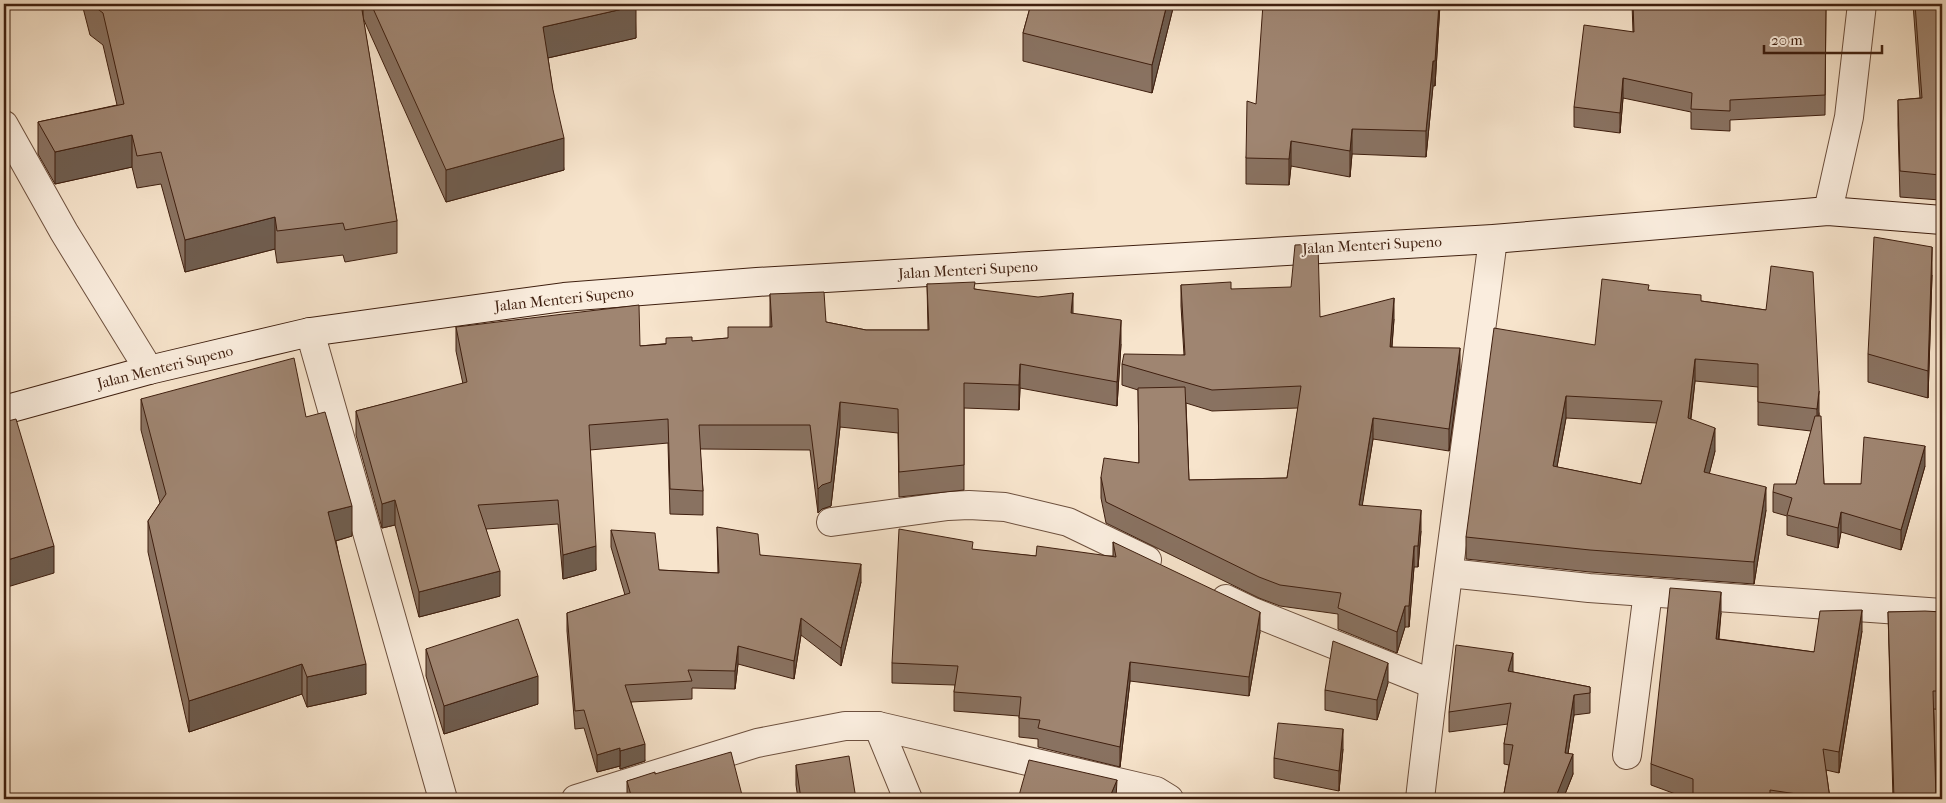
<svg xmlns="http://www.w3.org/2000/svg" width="1946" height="803" font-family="'IM FELL French Canon',serif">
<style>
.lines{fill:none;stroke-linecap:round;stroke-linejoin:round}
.street-casing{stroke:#6d503e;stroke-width:30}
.secondary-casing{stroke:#3f1f0f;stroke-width:30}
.street{stroke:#faedde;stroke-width:28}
.secondary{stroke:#faedde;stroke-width:28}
.wall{fill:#897261;stroke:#3f1f0f;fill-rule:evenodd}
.shaded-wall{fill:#6f5d4f;stroke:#3f1f0f}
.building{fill:#9f8571;stroke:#3f1f0f;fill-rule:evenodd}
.labels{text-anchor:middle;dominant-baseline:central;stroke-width:4;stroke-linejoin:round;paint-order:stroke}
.street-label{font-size:15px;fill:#3f1f0f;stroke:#faedde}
</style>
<rect width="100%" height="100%" fill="#f7e4cc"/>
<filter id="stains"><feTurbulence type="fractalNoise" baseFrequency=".004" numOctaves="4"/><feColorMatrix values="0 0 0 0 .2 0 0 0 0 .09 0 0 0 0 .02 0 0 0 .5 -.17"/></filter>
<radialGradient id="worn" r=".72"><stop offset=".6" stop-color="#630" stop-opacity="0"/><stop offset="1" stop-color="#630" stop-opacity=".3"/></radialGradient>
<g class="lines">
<g class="street-casing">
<g id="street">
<polyline points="4,125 64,232 149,370"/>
<polyline points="1828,211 1849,117 1862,4"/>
<polyline points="310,332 443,799"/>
<polyline points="831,522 948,506 969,505 1005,507 1068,522 1147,560"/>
<polyline points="1449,573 1589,588 1942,613"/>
<polyline points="1226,599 1253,612 1433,684"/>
<polyline points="878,726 908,799"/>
<polyline points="1627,755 1648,592"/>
<polyline points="576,799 757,743 845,726 878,726 1156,791 1169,799"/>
<path d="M1420,799C1441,612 1469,426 1493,239"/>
</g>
</g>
<g class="secondary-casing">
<polyline id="secondary" points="4,410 149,370 310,332 564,297 757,282 1493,239 1828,211 1942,220"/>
</g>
<use href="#street" class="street"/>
<use href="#secondary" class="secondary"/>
</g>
<g class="wall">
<polygon points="82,4 635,4 636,38 548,58 564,170 446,202 363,18 397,221 397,253 345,262 343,255 277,263 275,249 185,272 161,184 137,188 132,167 55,184 38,154 38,122 117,105 103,45 90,35"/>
<polygon points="1031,4 1174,4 1152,93 1023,61 1023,33"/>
<polygon points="1440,4 1435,86 1433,86 1426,157 1352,154 1350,177 1291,166 1289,185 1246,184 1246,158 1256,104"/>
<polygon points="1632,4 1693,4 1696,5 1826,4 1825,115 1730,120 1730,131 1691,129 1691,112 1623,98 1620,133 1574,127 1574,107 1633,32"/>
<polygon points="1913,4 1942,4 1942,191 1940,200 1900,197 1898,125 1898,100 1920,98"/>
<polygon points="1932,275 1928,398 1868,382 1868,354"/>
<polygon points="927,284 975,289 1073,314 1121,344 1117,406 1020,388 1019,410 964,408 964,490 899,497 898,433 840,427 831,506 822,509 818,513 810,450 700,449 703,491 703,515 670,514 668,443 590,450 596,570 563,579 558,524 486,529 500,596 419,617 395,525 382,528 356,435 356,411 463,384 456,351 456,327 640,346 728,338 770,327 770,294 826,322 866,330 928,330"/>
<path d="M1181,285L1231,289L1320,317L1394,319L1392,347L1460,369L1449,451L1373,439L1362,505L1421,531L1418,567H1414L1409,627H1405L1397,653L1338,629V614L1280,606L1259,598L1106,523L1101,498V477L1139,463L1138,390L1122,385V364L1184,355L1181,306ZM1186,403L1212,411L1298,408L1287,478L1189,480Z"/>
<path d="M1649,290L1701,301L1766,310L1819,413L1824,484H1861L1925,466L1901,550L1841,532L1838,548L1787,535V516L1773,512V492L1796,484L1811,431L1758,425V387L1695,381L1691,419L1715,451L1709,474L1766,510L1754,584L1590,572L1466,559V537L1595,345ZM1566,418L1657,423L1641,484L1557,467Z"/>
<polygon points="141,399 306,417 352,536 336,541 366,694 307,707 302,694 189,732 148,552 148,521 160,503 141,430"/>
<polygon points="717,527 760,555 861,582 841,666 801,635 794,679 738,664 735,689 692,688 692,699 631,702 645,761 620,769 620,766 597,772 584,728 575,729 567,631 567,613 625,595 611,547 611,530 659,570 718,573"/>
<polygon points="1113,542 1260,632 1249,696 1130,681 1120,767 1038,747 1038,739 1019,737 1019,716 954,711 954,692 955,685 892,683 892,663 973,550 1036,556 1113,556"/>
<polygon points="1888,612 1942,612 1942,710 1934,709 1936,799 1893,799"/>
<polygon points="1721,613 1719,639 1814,652 1862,631 1839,773 1826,770 1830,799 1689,799 1651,785 1651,764"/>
<polygon points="426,649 538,704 444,734 426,676"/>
<polygon points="1513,672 1590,687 1590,713 1574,715 1568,753 1573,774 1563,799 1503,799 1509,765 1504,764 1504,744 1508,724 1449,732 1449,712"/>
<polygon points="1388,683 1377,720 1325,710 1325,690"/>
<polygon points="1343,749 1339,791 1274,778 1274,758"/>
<polygon points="796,765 856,799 798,799 796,785"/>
<polygon points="655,774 743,799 627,799 627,781"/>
</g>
<g class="shaded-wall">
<polygon points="358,4 363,4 363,18"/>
<polygon points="1167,4 1174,4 1152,93 1152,65"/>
<polygon points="1439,4 1440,4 1435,86 1435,61"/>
<polygon points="636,6 636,38 543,59 543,27"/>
<polygon points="1433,61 1433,86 1426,157 1426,131"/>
<polygon points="1623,78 1623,98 1620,133 1620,113"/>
<polygon points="1352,129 1352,154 1350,177 1350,151"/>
<polygon points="132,135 132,167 55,184 55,152"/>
<polygon points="564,138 564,170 446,202 446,170"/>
<polygon points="1291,141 1291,166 1289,185 1289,159"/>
<polygon points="1942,165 1942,191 1940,200 1940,175"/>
<polygon points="275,217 275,249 185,272 185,240"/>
<polygon points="1932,247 1932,275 1928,398 1928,371"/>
<polygon points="1073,293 1073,317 1071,313"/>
<polygon points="1394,298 1394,319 1390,368 1390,347"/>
<polygon points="1121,320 1121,344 1117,406 1117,382"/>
<polygon points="1460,348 1460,369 1449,451 1449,429"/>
<polygon points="1695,359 1695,381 1688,440 1688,418"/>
<polygon points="1020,364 1020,388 1019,410 1019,385"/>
<polygon points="1819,391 1819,413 1817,432 1817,409"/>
<polygon points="1566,396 1566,418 1553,488 1553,466"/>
<polygon points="840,402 840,427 831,506 822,509 818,513 818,489"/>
<polygon points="1373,418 1373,439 1359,526 1359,505"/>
<polygon points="1715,428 1715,451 1704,495 1704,472"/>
<polygon points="1925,446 1925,466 1901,550 1901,530"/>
<polygon points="1766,487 1766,510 1754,584 1754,562"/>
<polygon points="395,500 395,525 382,528 382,504"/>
<polygon points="352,506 352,536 328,543 328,512"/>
<polygon points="1421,510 1421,531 1418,567 1418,546"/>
<polygon points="1841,512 1841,532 1838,548 1838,528"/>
<polygon points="54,546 54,573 4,588 4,561"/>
<polygon points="596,546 596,570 563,579 563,555"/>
<polygon points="1414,546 1414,567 1409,627 1409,606"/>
<polygon points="861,564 861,582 841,666 841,648"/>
<polygon points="500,571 500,596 419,617 419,592"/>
<polygon points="1721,592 1721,613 1716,660 1716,639"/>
<polygon points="1405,606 1405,627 1397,653 1397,632"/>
<polygon points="1862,610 1862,631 1839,773 1839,752"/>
<polygon points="1260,612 1260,632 1249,696 1249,677"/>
<polygon points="801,618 801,635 794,679 794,661"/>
<polygon points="738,646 738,664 735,689 735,671"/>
<polygon points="1513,653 1513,673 1508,671"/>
<polygon points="1130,662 1130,681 1120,767 1120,747"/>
<polygon points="1388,663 1388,683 1377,720 1377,700"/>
<polygon points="302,664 302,694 189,732 189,701"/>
<polygon points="366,664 366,694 307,707 307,677"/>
<polygon points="538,676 538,704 444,734 444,706"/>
<polygon points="1574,695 1574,715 1565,773 1573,754 1573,774 1563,799 1555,799 1565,753"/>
<polygon points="1343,729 1343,749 1339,791 1339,771"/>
<polygon points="645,744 645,761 620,769 620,751"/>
<polygon points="620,748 620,766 597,772 597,755"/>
<polygon points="1117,780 1116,799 1109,799"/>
</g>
<g class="building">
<polygon points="91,4 361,4 397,221 345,230 343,223 277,231 275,217 185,240 161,152 137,156 132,135 55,152 38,122 124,104 103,13"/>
<polygon points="371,4 635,4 636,6 543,27 553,90 564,138 446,170"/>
<polygon points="1031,4 1167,4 1152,65 1023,33"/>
<polygon points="1263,4 1439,4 1435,61 1433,61 1426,131 1352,129 1350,151 1291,141 1289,159 1246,158 1247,101 1256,104"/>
<polygon points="1633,4 1693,4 1696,5 1696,4 1826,4 1825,95 1730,100 1730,111 1691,109 1692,93 1623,78 1620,113 1574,107 1584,25 1634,32"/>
<polygon points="1915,4 1942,4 1942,165 1940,175 1900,171 1898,100 1922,98"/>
<polygon points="1874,237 1932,247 1928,371 1868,354"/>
<polygon points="1318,244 1320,317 1394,298 1390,347 1460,348 1449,429 1373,418 1359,505 1421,510 1418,546 1414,546 1409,606 1405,606 1397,632 1338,608 1341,593 1280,585 1259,577 1106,502 1101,477 1104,458 1139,463 1138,388 1185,387 1189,480 1287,478 1301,386 1212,390 1122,364 1124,354 1185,355 1181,285 1231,282 1231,289 1291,287 1295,245"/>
<path d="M1771,266L1813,272L1819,391L1817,409L1758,402V364L1695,359L1688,418L1715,428L1704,472L1766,487L1754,562L1590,550L1466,537L1494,328L1595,345L1602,279L1649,285L1648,290L1701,295V301L1766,310ZM1566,396L1662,401L1641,484L1553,466Z"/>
<polygon points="975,282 974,289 1038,297 1073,293 1071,313 1121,320 1117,382 1020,364 1019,385 964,383 964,465 899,472 898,409 840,402 831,482 822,485 818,489 810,425 699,425 703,491 670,489 668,419 589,425 596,546 563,555 558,500 478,505 500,571 419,592 395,500 382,504 356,411 467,382 456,327 639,305 640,346 666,344 666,338 692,337 692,341 728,338 728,327 772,327 770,294 824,292 826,322 866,330 929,330 927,284"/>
<polygon points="294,358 306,417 325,412 352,506 328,512 366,664 307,677 302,664 189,701 148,521 166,494 141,399"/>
<polygon points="1815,416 1821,416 1824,484 1861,484 1864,437 1925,446 1901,530 1841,512 1838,528 1787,515 1792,498 1773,492 1774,484 1796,484"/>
<polygon points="16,419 54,546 4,561 4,422"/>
<polygon points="717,527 758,534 760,555 861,564 841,648 801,618 794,661 738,646 735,671 688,670 692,681 625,685 645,744 620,751 620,748 597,755 584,710 575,711 567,613 630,593 611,530 655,533 659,570 719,573"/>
<polygon points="899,529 973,542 972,549 1036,556 1037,546 1116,557 1113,542 1260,612 1249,677 1130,662 1120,747 1038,728 1040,720 1019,718 1021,697 954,692 958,666 892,663"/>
<polygon points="1670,588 1721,592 1716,639 1814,652 1820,611 1862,610 1839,752 1823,749 1830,799 1770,790 1770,799 1693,799 1693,779 1651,764"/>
<polygon points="1925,611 1942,612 1942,691 1933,691 1936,799 1894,799 1888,612"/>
<polygon points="518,619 538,676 444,706 426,649"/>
<polygon points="1333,641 1388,663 1377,700 1325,690"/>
<polygon points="1456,645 1513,653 1508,671 1590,687 1590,693 1574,695 1565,753 1573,754 1555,799 1503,799 1513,745 1504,744 1511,703 1449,712"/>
<polygon points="1278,723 1343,729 1339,771 1274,758"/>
<polygon points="731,752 743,799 632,799 627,781 655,772 655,774"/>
<polygon points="849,756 856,799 801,799 796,765"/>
<polygon points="1029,760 1117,780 1109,799 1018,799"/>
</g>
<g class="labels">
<g class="street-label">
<text transform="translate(1372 245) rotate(-3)">Jalan Menteri Supeno</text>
<text transform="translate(968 270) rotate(-3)">Jalan Menteri Supeno</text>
<text transform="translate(564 299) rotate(-6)">Jalan Menteri Supeno</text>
<text transform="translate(165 367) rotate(-14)">Jalan Menteri Supeno</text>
</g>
</g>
<rect width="1946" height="803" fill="none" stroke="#f7e4cc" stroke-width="20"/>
<rect x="5" y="5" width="1936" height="793" fill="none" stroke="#3f1f0f" stroke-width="2.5"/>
<rect x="10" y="10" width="1926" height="783" fill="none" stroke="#3f1f0f"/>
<path d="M1764 45v8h118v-8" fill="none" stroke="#3f1f0f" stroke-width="2.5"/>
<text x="1771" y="45" font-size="15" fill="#3f1f0f" stroke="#faedde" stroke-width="4" paint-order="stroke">20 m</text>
<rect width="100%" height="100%" filter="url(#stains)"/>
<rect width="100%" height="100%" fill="url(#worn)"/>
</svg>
